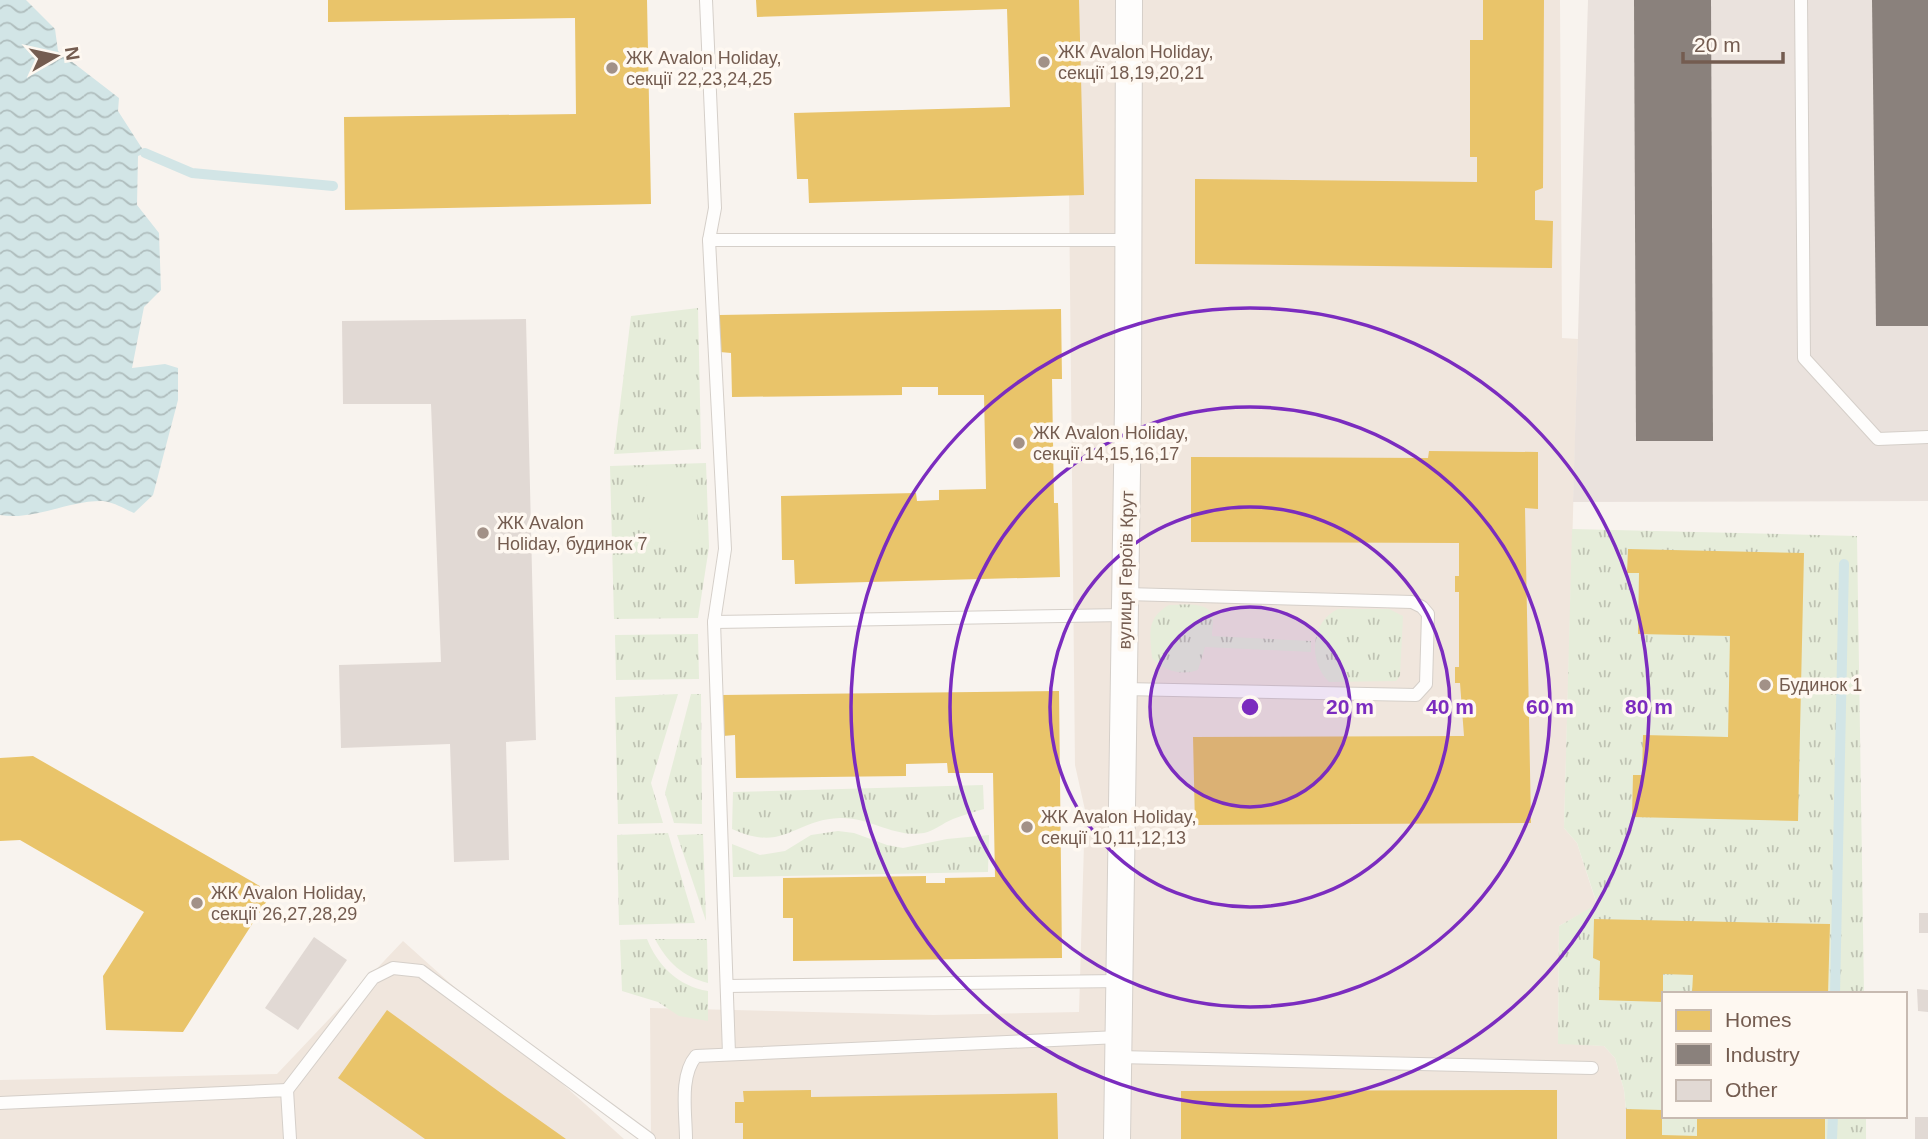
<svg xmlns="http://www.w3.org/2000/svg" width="1928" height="1139" font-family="Arial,sans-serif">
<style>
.residential{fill:#f0e6dd}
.industrial{fill:#eae2dd}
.grass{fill:url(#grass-tufts)}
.pitch{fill:#e6edda}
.water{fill:url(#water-waves)}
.homes{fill:#e9c46a}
.industry{fill:#8a817c}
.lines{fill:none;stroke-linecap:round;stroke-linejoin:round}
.stream{stroke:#d2e5e6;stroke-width:10}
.building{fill:#e1d9d4}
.lane-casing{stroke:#d5cfc9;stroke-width:14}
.street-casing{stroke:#d5cfc9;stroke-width:28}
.lane{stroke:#fefdfc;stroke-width:12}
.street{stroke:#fefdfc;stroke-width:26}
.ring{fill:none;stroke:#7b2cbf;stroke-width:3.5}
.poi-dot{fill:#a29187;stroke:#fef8f1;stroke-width:2.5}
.labels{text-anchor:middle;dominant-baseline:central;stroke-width:7;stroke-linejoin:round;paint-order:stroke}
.poi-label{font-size:18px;fill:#745c50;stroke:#fef8f1;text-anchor:start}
.street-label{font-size:18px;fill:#745c50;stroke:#fef8f1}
.centre{fill:#7b2cbf;stroke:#fef8f1;stroke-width:3.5}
.ring-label{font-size:21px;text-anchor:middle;font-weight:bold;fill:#7b2cbf;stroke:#fef8f1;stroke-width:7;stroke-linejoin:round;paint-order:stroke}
</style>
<defs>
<pattern id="grass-tufts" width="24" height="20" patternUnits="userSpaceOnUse" patternTransform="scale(1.75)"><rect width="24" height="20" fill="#e6edda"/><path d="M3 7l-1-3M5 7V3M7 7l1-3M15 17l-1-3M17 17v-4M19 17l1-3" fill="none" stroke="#bfc3b3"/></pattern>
<pattern id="water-waves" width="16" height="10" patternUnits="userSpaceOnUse" patternTransform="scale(1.75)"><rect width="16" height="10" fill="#d2e5e6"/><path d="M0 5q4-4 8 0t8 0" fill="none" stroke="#afbdbd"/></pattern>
</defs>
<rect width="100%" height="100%" fill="#f8f3ee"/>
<g class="residential">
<polygon points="1067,0 1560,0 1562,338 1578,339 1564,828 1577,843 1597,905 1559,926 1558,1043 1604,1046 1615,1058 1624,1090 1629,1139 651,1139 650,1008 933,1015 1079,1012 1085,810 1075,765"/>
<polygon points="403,941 624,1139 0,1139 0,1080 277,1074"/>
</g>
<polygon class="industrial" points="1588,0 1928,0 1928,501 1573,502"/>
<g class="grass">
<polygon points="698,308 701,449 614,454 631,316"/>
<polygon points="706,463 709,547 698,618 614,619 610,466"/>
<polygon points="1572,529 1857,536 1864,994 1664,994 1664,1116 1866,1116 1866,1139 1629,1139 1624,1090 1615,1058 1604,1046 1558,1044 1559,926 1597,904 1577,843 1564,828"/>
<path d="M1169,605C1181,605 1206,601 1212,614C1214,620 1212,630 1212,636L1311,641V652L1205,647L1198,670C1181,676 1164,671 1152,658C1150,634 1146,618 1169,605Z"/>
<path d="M1338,609H1389L1403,616L1400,676L1396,681L1329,682C1308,662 1310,622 1338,609Z"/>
<polygon points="698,634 699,679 616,680 615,635"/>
<polygon points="678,694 651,783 663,823 618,824 615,697"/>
<polygon points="691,694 701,694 702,824 674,823 665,793"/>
<path d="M983,785L984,809C974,812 963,815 953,819C943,823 934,831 924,833C893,838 871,817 840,818C792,820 785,853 732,829L733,792Z"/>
<polygon points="838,831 854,833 887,845 903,848 947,839 989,835 988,872 733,877 732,844 760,855 785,851 811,835"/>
<polygon points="668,833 695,923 619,925 617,835"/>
<polygon points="703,834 706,921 677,835"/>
<path d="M647,939C658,966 678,986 708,991V1021L679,1016L658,1002L622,991L620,940Z"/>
<path d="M655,939H707L708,983C683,977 667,962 655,939Z"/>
</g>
<polygon class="pitch" points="692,474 700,539 652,544 646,478"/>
<path class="water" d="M0,0H26L55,29L58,51L119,98L118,111L145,153L138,156L137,205L159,233L161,290L144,307L132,368L165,364L178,368V400L153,495L134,513C125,509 113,502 103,501C69,500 34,521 0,515Z"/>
<g class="homes">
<polygon points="328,0 647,0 651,204 345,210 344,117 576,114 575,18 328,22"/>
<polygon points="756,0 1079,0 1084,195 809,203 808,179 797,179 794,113 1010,107 1007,9 757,17"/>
<polygon points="1483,0 1544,0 1543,188 1535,191 1535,220 1553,221 1552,268 1195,264 1195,179 1477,182 1477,157 1470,157 1470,40 1483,40"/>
<polygon points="1061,309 1062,379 1052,379 1054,503 1058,503 1060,577 795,584 794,560 782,560 781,496 916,493 917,501 939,500 939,490 986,489 984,395 938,395 938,387 902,387 902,395 732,397 731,353 720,352 719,315"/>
<polygon points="1429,451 1538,452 1538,509 1525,508 1531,823 1195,825 1193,737 1464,736 1460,683 1455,683 1455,667 1459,667 1459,592 1455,592 1455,576 1459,576 1459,543 1191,542 1191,457 1428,458"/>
<polygon points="1628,549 1804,553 1798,821 1632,817 1633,775 1642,775 1643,735 1728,737 1730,636 1638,634 1639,573 1627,573"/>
<polygon points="1059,691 1062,958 793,961 793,918 783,918 783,878 926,876 926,883 945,883 945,878 995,877 993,773 948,773 947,763 906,764 906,776 736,778 735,735 723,736 722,695"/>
<polygon points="33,756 272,893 183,1032 106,1030 103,976 144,912 20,840 0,841 0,758"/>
<polygon points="1594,919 1830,924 1828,994 1692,994 1693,975 1663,974 1663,1002 1599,1000 1600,961 1593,958"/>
<polygon points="387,1010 505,1096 566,1139 425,1139 338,1078"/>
<polygon points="811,1090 811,1097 1057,1093 1058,1139 743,1139 743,1123 735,1123 735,1102 744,1102 743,1091"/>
<polygon points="1557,1090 1557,1139 1181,1139 1181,1091"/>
<polygon points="1626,1109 1662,1110 1662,1135 1697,1136 1697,1116 1825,1116 1825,1139 1626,1139"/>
</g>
<g class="industry">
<polygon points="1634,0 1711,0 1713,441 1636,441"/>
<polygon points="1872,0 1928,0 1928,326 1876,326"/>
</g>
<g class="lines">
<g class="stream">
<polyline points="145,153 192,173 333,186"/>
<polyline points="1835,994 1844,564"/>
<polyline points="1832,1139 1833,1116"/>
</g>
</g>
<g class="building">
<polygon points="526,319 536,740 506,742 509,860 454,862 450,744 341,748 339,665 441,662 431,404 343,404 342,321"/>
<rect x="1919" y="913" width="9" height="20"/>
<polygon points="314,937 347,960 298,1030 265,1008"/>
<polygon points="1917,989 1928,990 1928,1012 1918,1011"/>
<rect x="1915" y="1117" width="13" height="22"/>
</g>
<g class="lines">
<g class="lane-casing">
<g id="lane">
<polyline points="706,0 715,208 709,240 725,549 714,622 729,1054"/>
<polyline points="1801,0 1804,358 1878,439 1928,437"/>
<polyline points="709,240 1129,240"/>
<polyline points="714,622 1125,615"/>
<polyline points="1124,689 1416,695 1426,684 1428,614 1422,607 1412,602 1126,594"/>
<polyline points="727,986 1120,981"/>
<polyline points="1118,1057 1592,1068"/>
<polyline points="287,1090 373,978 393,968 421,971 649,1139"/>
<polyline points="0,1103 287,1090 290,1139"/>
<path d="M686,1139C686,1114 679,1076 696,1056L1119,1037"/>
</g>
</g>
<g class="street-casing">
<polyline id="street" points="1117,1139 1128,405 1129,0"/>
</g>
<use href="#lane" class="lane"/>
<use href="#street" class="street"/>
</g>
<circle cx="1250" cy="707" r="100" fill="#7b2cbf" fill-opacity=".12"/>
<g class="ring">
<circle cx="1250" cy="707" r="100"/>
<circle cx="1250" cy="707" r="200"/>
<circle cx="1250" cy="707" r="300"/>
<circle cx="1250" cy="707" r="399"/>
</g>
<g class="poi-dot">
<circle cx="1044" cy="62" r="7"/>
<circle cx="612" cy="68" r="7"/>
<circle cx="1019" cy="443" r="7"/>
<circle cx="483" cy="533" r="7"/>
<circle cx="1765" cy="685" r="7"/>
<circle cx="1027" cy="827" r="7"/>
<circle cx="197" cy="903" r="7"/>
</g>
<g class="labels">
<g class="poi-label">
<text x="1058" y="52">ЖК Avalon Holiday,<tspan x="1058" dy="21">секції 18,19,20,21</tspan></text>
<text x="626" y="58">ЖК Avalon Holiday,<tspan x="626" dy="21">секції 22,23,24,25</tspan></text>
<text x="1033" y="433">ЖК Avalon Holiday,<tspan x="1033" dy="21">секції 14,15,16,17</tspan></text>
<text x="497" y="523">ЖК Avalon<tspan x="497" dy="21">Holiday, будинок 7</tspan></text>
<text x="1779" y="685">Будинок 1</text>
<text x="1041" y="817">ЖК Avalon Holiday,<tspan x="1041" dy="21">секції 10,11,12,13</tspan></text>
<text x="211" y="893">ЖК Avalon Holiday,<tspan x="211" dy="21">секції 26,27,28,29</tspan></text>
</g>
<g class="street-label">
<text transform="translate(1126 570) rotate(-89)">вулиця Героїв Крут</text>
</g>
</g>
<circle cx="1250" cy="707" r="10" class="centre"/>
<g class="ring-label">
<text x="1350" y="714">20 m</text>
<text x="1450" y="714">40 m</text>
<text x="1550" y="714">60 m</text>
<text x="1649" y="714">80 m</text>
</g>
<rect x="1662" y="992" width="245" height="126" fill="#fef8f1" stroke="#c7bab1" stroke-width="2"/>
<rect x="1676" y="1010" width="35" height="21" fill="#e9c46a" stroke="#c7bab1" stroke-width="2"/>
<text x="1725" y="1027" font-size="21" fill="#745c50">Homes</text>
<rect x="1676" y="1044" width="35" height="21" fill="#8a817c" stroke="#c7bab1" stroke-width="2"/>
<text x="1725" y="1062" font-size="21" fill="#745c50">Industry</text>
<rect x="1676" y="1080" width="35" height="21" fill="#e1d9d4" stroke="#c7bab1" stroke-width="2"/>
<text x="1725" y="1097" font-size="21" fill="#745c50">Other</text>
<g transform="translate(56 56) rotate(81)" stroke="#fef8f1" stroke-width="5" paint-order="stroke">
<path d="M0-5L12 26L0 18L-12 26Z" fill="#745c50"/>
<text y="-10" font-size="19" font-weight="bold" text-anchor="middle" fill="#745c50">N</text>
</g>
<path d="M1683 52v10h100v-10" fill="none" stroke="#745c50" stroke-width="3.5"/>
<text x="1694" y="52" font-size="21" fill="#745c50" stroke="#fef8f1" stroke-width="5" paint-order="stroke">20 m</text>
</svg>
